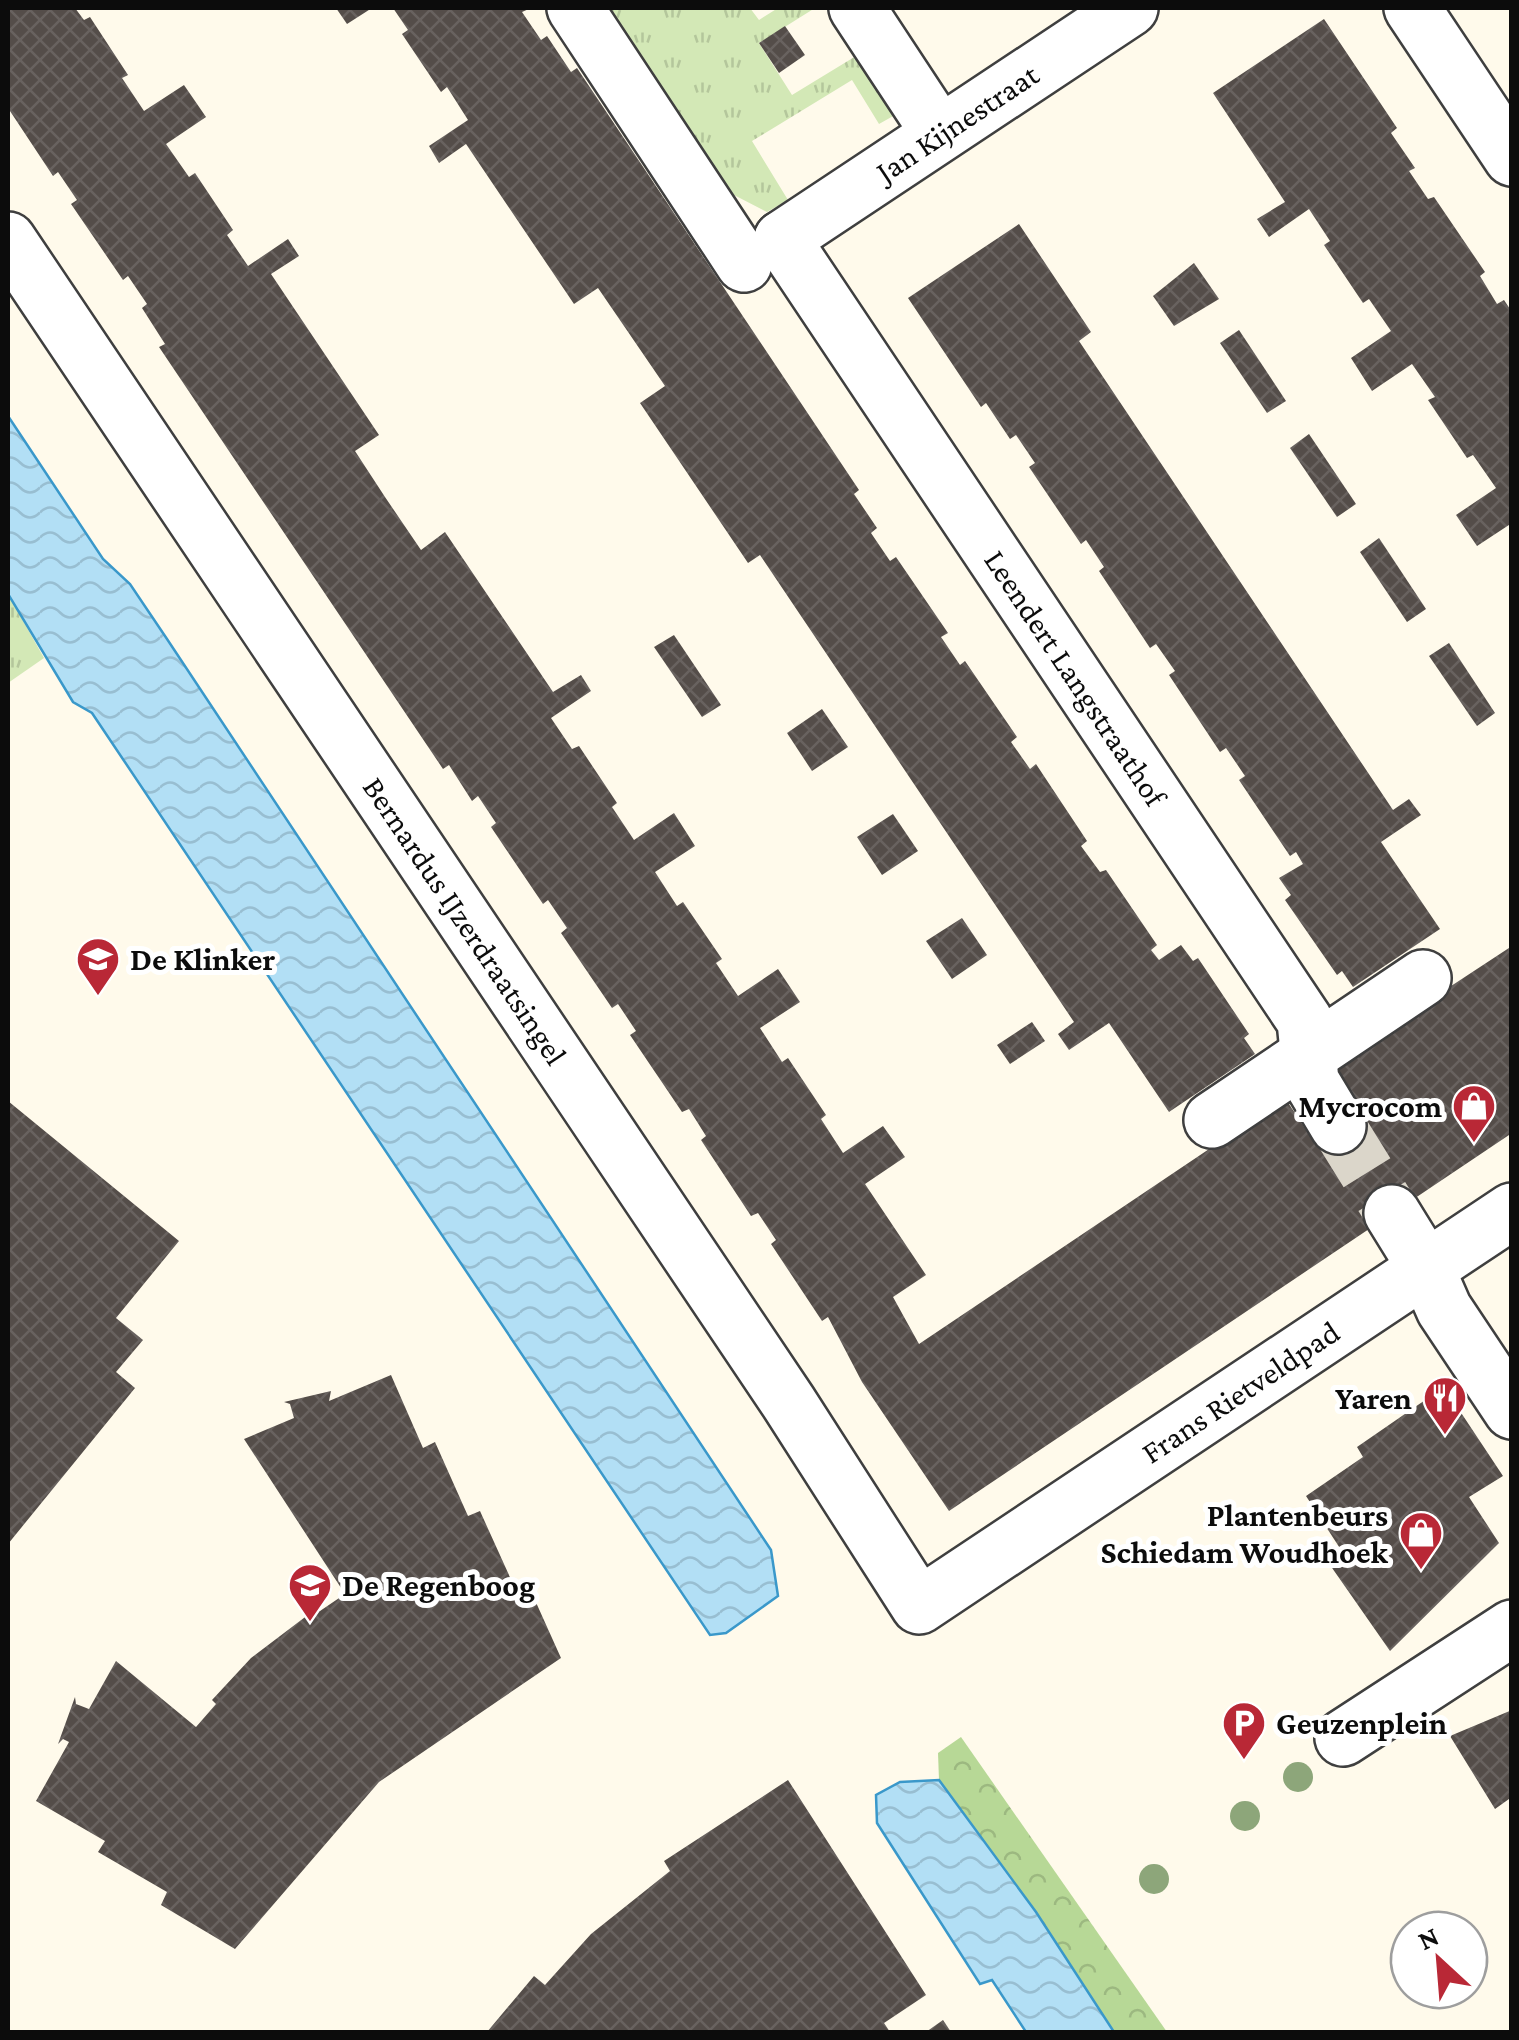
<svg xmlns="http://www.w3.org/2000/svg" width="1519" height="2040" font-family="'Crimson Pro',serif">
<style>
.grass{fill:url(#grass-tufts)}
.forest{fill:url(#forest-crowns)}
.water{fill:url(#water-waves);stroke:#3a98ca;stroke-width:2.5}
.building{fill:url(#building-cross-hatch)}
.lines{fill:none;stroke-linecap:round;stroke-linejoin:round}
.pedestrian-tunnel{stroke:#dbd6ca;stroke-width:55;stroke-dasharray:55 28;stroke-linecap:butt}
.pedestrian-casing{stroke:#3f3f3f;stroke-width:60}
.minor-casing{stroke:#3f3f3f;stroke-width:60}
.pedestrian{stroke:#fff;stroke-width:55}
.minor{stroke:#fff;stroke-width:55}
.tree{fill:#8da67a}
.labels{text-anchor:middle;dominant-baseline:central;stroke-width:10;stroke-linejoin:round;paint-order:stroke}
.street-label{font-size:32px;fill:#0c0c0c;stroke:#fff}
.poi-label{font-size:32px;font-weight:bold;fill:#0c0c0c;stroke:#fff;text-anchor:start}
</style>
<defs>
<pattern id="grass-tufts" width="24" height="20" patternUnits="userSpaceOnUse" patternTransform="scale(2.5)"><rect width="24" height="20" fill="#d3e8b6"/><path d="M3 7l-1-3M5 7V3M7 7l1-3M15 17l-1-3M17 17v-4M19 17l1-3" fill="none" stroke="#b4c69b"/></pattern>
<pattern id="forest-crowns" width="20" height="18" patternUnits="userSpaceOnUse" patternTransform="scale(2.5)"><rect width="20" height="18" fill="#b7d896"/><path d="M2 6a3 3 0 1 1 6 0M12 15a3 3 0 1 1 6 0" fill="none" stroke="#9cb880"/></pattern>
<pattern id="water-waves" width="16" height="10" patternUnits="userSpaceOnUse" patternTransform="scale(2.5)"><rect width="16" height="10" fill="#b2dff5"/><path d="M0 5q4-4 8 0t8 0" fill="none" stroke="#98bed1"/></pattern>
<pattern id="building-cross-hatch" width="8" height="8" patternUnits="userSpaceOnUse" patternTransform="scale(2.5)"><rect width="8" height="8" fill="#544d49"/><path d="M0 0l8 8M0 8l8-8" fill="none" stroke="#68625f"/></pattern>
</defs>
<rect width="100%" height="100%" fill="#fffaeb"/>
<g class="grass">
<polygon points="606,8 750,8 759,20 778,8 815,8 759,43 792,95 856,56 895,115 879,124 852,80 752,141 788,200 767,212 734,195"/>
<polygon points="8,594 44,658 8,683"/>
</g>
<polygon class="forest" points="961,1737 1167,2032 1110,2032 939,1780 938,1753"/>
<g class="water">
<polygon points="8,416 103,559 130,584 167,639 771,1550 778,1596 726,1633 710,1635 92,713 73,702 8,594"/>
<polygon points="939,1780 1036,1912 1114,2032 1026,2032 992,1980 980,1984 877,1823 876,1795 900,1782"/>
</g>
<g class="building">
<polygon points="8,8 75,8 84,20 90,17 128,75 122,78 144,111 184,85 206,117 166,144 189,177 195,173 233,230 227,235 248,266 288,239 299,256 271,274 379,435 355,451 385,497 421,550 445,532 553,692 581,675 591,691 551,718 572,749 579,746 617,803 612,807 634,840 674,813 695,846 655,872 677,906 683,902 722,959 716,963 738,996 778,969 800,1002 760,1028 782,1062 788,1058 826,1115 821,1119 843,1153 883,1126 905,1157 865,1184 926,1275 893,1297 919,1344 1285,1098 1314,1142 1360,1112 1338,1078 1343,1057 1512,946 1512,1133 949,1511 862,1382 828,1317 822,1321 771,1244 776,1240 758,1213 751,1216 701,1140 706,1136 689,1109 682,1112 630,1035 636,1031 618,1004 612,1008 561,933 567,928 548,900 543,904 491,827 496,823 478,796 472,801 449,765 443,769 159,347 165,344 142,308 147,304 128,276 123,280 71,204 77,200 58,172 53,176 8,108"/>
<polygon points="336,8 372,8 347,24"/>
<polygon points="393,8 531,8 522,12 541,40 547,36 571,72 577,68 859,490 854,494 877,528 871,533 890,561 896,557 948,633 941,637 960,665 965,661 1017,737 1011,742 1030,769 1036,764 1087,841 1081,846 1100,872 1106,870 1157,945 1151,950 1159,960 1181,945 1193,961 1198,958 1249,1034 1244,1038 1255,1054 1169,1112 1109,1023 1069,1050 1058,1034 1074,1022 760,555 748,563 640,403 665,386 598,288 574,304 466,144 439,163 429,146 468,120 447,87 441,92 402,34 408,30"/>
<polygon points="1324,19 1397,128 1391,133 1415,168 1409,171 1428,199 1434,197 1485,272 1480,276 1497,304 1504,300 1512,312 1512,523 1477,546 1456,515 1496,488 1473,455 1467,458 1428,400 1435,397 1412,364 1372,391 1351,358 1391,331 1369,299 1363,303 1324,245 1330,241 1309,209 1269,237 1257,219 1285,202 1213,93"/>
<polygon points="785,26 805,55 779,73 759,43"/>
<polygon points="1019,224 1091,332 1079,341 1393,810 1409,799 1421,815 1381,842 1440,929 1353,987 1342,971 1337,975 1285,900 1291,895 1279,878 1303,864 1296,852 1290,856 1239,780 1245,776 1226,748 1220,752 1169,675 1175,671 1156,644 1150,648 1099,571 1104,567 1086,540 1081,544 1029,467 1035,463 1016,435 1010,439 986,403 981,407 908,298"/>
<polygon points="1194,263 1219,299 1174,326 1153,296"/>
<polygon points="1239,330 1286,401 1267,413 1220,343"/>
<polygon points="1309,434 1356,504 1337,517 1290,448"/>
<polygon points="1379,538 1426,609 1407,622 1360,552"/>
<polygon points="674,635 721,705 702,717 654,647"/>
<polygon points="1449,643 1495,713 1477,726 1429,656"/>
<polygon points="822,709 848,747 812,771 787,733"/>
<polygon points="893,814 918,851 882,875 857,837"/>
<polygon points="962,918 987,955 952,979 926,941"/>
<polygon points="1032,1022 1045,1041 1010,1064 997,1045"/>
<polygon points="8,1101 179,1241 116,1318 143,1340 116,1372 135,1388 8,1544"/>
<polygon points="391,1375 423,1448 435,1442 468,1516 480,1511 513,1584 525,1578 561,1658 379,1782 235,1949 161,1905 167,1892 98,1852 105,1841 36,1801 69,1742 63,1739 58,1744 75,1697 76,1704 89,1709 116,1661 196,1727 216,1704 212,1700 251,1658 317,1608 320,1611 345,1594 244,1439 294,1418 290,1404 284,1402 331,1391 329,1401"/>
<polygon points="1444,1387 1503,1476 1469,1497 1499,1543 1390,1651 1330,1565 1345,1556 1306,1496 1363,1457 1357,1447"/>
<polygon points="1512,1710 1512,1803 1509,1799 1495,1809 1450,1736"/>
<polygon points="788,1780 926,1995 884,2023 890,2032 487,2032 534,1976 545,1985 591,1934 670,1871 664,1861"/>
<polygon points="943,2020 951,2032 926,2032"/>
</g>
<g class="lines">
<polyline class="pedestrian-tunnel" points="1338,1126 1392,1213"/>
<g class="pedestrian-casing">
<g id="pedestrian">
<polyline points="575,8 744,264"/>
<path id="s1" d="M782,239L1305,1021L1311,1081L1338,1126"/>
<polyline points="1212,1120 1423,978"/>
<polyline points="1392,1213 1426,1268 1444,1309 1512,1411"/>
<polyline points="1343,1738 1512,1628"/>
</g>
</g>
<g class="minor-casing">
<g id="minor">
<polyline points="857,8 938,131"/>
<polyline points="1412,8 1512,158"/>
<path id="s2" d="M782,239L1130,8"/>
<path id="s3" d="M8,240L789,1403L919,1606L1512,1211"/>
</g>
</g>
<use href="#pedestrian" class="pedestrian"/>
<use href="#minor" class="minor"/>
</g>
<g class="tree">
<circle cx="1298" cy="1777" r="15"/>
<circle cx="1245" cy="1816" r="15"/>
<circle cx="1154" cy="1879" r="15"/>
</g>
<defs>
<g id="school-pin" transform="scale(2.25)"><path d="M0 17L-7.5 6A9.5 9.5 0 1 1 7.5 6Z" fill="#b92836" stroke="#fff"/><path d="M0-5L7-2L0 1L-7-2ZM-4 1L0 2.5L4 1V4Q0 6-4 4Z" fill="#fff"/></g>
<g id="shop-pin" transform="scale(2.25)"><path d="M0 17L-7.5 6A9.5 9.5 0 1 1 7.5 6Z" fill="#b92836" stroke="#fff"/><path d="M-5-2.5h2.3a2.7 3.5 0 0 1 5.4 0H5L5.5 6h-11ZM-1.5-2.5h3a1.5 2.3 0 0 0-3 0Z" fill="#fff"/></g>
<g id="restaurant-pin" transform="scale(2.25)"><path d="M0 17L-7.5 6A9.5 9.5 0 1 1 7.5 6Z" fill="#b92836" stroke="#fff"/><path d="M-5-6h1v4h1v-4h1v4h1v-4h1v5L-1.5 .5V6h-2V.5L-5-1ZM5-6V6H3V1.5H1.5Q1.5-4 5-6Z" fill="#fff"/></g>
<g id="parking-pin" transform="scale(2.25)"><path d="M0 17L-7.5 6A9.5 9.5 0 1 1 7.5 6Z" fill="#b92836" stroke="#fff"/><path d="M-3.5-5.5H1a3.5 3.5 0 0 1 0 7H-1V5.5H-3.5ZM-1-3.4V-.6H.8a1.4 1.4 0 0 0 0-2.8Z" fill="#fff"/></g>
</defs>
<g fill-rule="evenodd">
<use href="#school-pin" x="98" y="959"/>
<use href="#shop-pin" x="1474" y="1106"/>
<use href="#restaurant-pin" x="1445" y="1398"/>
<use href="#shop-pin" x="1421" y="1533"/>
<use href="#school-pin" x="310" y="1585"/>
<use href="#parking-pin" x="1244" y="1723"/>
</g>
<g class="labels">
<g class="street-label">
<text stroke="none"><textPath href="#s2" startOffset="210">Jan Kijnestraat</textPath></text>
<text stroke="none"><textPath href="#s1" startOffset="528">Leendert Langstraathof</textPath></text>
<text stroke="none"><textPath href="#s3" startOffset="820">Bernardus IJzerdraatsingel</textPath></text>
<text stroke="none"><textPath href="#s3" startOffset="2028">Frans Rietveldpad</textPath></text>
</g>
<g class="poi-label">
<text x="130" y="959">De Klinker</text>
<text x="1442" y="1106" text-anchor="end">Mycrocom</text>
<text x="1412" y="1398" text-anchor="end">Yaren</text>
<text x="1388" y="1515" text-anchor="end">Plantenbeurs<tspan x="1388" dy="37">Schiedam Woudhoek</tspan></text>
<text x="342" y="1585">De Regenboog</text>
<text x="1276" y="1723">Geuzenplein</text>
</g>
</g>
<rect width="1519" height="2040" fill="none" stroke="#0c0c0c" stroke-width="20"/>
<g transform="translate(1439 1960) rotate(334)"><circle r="48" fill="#ffffff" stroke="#9e9e9e" stroke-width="2.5"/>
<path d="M0-8L18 38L0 25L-18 38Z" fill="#b92836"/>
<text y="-15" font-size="28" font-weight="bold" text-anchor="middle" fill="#0c0c0c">N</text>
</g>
</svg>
